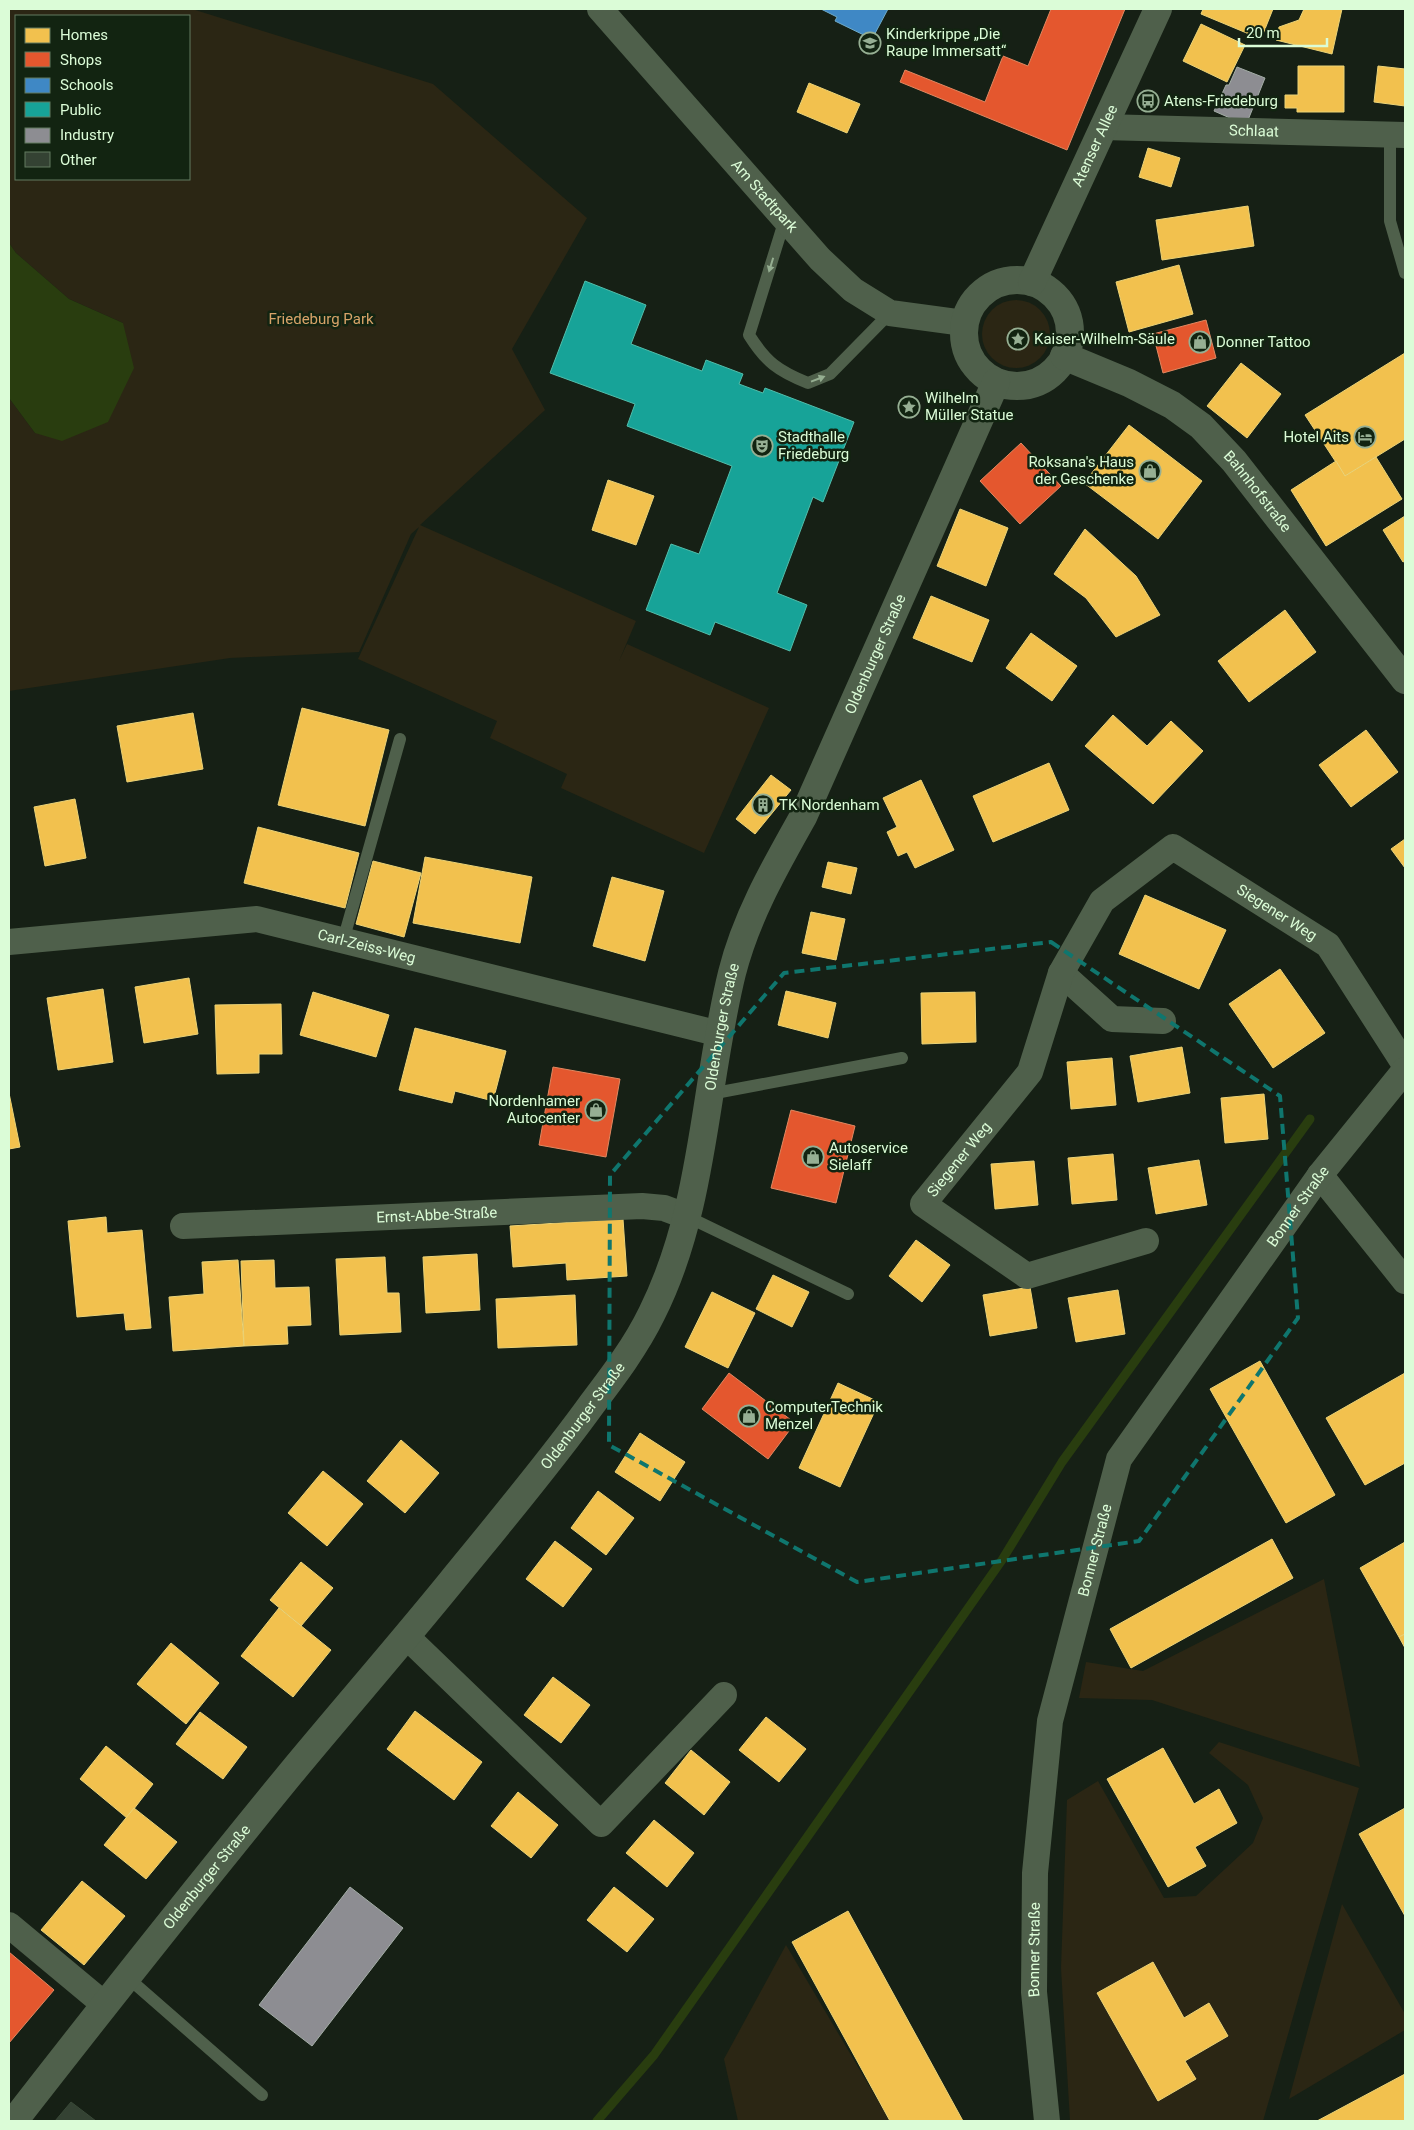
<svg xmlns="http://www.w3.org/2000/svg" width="1414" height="2130" font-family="Roboto,sans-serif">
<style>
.green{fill:#2b2614;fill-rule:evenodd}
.water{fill:#293d0f}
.homes{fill:#f2c14e;stroke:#ebd377}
.shops{fill:#e4572e;stroke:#e18861}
.schools{fill:#3f88c5;stroke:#6eabca}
.public{fill:#17a398;stroke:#52beab}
.industry{fill:#8d8d92;stroke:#a4aea7}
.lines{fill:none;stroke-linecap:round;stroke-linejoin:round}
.stream{stroke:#293d0f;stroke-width:9}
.building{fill:#344233;stroke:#394938}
.service{stroke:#4f604b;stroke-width:12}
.minor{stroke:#4f604b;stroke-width:26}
.tertiary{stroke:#4f604b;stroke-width:28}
.oneway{fill:#95ae91}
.marked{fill:none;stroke:#0f766e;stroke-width:4;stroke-dasharray:10 6;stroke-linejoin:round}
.labels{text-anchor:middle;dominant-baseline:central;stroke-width:5;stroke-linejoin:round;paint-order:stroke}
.poi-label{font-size:15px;fill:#dbfcd7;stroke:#122411;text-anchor:start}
.street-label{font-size:15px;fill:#dbfcd7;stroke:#122411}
.park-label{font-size:15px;fill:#d7a369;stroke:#122411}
</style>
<rect width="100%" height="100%" fill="#162015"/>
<g class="green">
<path d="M9,9H192L433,84L587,218L512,349L545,410L420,525L636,621L619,661L627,644L769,708L704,853L561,788L567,774L490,738L497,721L358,659L419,527L411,534L359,652L230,658L9,691V398L35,433L123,323L69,299L16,253L9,243ZM16,16H189V179H16Z"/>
<circle cx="1016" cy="334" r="34"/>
<polygon points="1324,1579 1360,1767 1152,1700 1079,1698 1086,1662 1143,1671"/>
<polygon points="1219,1742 1359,1788 1263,2121 1070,2121 1061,1968 1067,1800 1098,1781 1164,1898 1196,1896 1253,1843 1263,1818 1248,1785 1209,1753"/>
<polygon points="1342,1904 1405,2014 1405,2030 1289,2099"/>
<polygon points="786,1945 890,2121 738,2121 724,2059"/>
</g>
<polygon class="water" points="9,243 16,253 69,299 123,323 134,368 108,422 62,441 35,433 9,398"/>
<g class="homes">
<polygon points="1203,9 1273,9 1261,39 1201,14"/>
<polygon points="1304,9 1342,9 1332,54 1276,40 1279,27 1299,20"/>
<polygon points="1201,24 1245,45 1227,82 1183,61"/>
<polygon points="1298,66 1344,66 1344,112 1297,112 1297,108 1285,108 1285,95 1298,95"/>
<polygon points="1378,66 1405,69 1405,106 1374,102"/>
<polygon points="809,83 860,104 847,133 797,112"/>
<polygon points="1148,148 1180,158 1171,187 1139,177"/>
<polygon points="1248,206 1254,246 1162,260 1156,220"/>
<polygon points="1179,265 1193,314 1129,332 1116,282"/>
<polygon points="1405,353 1405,439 1345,476 1305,415"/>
<polygon points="1241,363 1281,394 1247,438 1207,406"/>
<polygon points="1129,425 1202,481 1158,539 1084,483"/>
<polygon points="1376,457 1402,499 1326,546 1291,490 1336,461 1345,476"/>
<polygon points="608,480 654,496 636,545 592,530"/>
<polygon points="960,509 1008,528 986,586 937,566"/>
<polygon points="1405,516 1405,561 1403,562 1383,530"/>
<polygon points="1085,529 1136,576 1160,615 1116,637 1086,598 1054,574"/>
<polygon points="931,596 989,620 972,662 913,638"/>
<polygon points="1285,610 1316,652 1249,702 1218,661"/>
<polygon points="1031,633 1077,666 1052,701 1006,668"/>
<polygon points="302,708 389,730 365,826 278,805"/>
<polygon points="193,713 203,769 127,782 117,726"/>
<polygon points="1113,715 1147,746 1171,721 1203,751 1153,804 1085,746"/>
<polygon points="1366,730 1398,772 1351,807 1319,765"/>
<polygon points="1049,763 1069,810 993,842 973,796"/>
<polygon points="771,775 791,790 755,834 736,819"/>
<polygon points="921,780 954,850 915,868 907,852 898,856 887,832 897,827 883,798"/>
<polygon points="75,799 86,858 45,866 34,807"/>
<polygon points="258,827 359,853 345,908 244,883"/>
<polygon points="1405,839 1405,868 1391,849"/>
<polygon points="425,857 532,877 520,943 413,923"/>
<polygon points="373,861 421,873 404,937 356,924"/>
<polygon points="828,862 857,868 851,894 822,887"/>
<polygon points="612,877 664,891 645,961 593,946"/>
<polygon points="1145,895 1226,930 1199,989 1119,954"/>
<polygon points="811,912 845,919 836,960 802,953"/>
<polygon points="1280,969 1325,1033 1273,1068 1229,1004"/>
<polygon points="189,978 198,1034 144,1043 135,987"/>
<polygon points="103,989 113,1062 58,1070 47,998"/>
<polygon points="786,991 836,1003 828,1038 778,1025"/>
<polygon points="313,992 389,1015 376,1057 300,1035"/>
<polygon points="975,992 976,1042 922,1044 921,993"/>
<polygon points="281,1004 282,1054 259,1054 259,1073 217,1074 215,1005"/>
<polygon points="415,1028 506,1051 493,1101 455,1091 452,1103 399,1090"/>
<polygon points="1182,1047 1190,1093 1138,1102 1130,1056"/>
<polygon points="1112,1058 1116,1105 1071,1109 1067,1062"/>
<polygon points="9,1093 20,1147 9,1149"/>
<polygon points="1264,1094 1268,1139 1225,1143 1221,1098"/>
<polygon points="1113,1154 1117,1200 1072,1204 1068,1158"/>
<polygon points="1199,1160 1207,1205 1156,1214 1148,1168"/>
<polygon points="1034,1161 1038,1205 995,1209 991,1164"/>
<polygon points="106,1217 107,1233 142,1230 151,1328 126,1330 124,1313 77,1317 68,1221"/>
<polygon points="623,1219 627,1276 567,1280 566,1263 513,1267 510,1226"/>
<polygon points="916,1240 950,1265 922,1302 889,1276"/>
<polygon points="477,1254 480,1310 426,1313 423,1257"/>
<polygon points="385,1257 387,1293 399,1293 401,1332 340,1335 336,1259"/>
<polygon points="238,1260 244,1346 173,1351 169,1297 204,1294 202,1262"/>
<polygon points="274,1260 275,1288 309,1287 311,1325 287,1326 288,1344 244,1346 241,1261"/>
<polygon points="773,1275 809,1292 792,1327 756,1309"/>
<polygon points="1030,1287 1037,1328 990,1336 983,1295"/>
<polygon points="1118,1290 1125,1334 1076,1342 1068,1298"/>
<polygon points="712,1292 755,1313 728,1368 685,1347"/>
<polygon points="575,1295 577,1345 498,1348 496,1299"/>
<polygon points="1260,1361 1335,1495 1286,1523 1210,1389"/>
<polygon points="1405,1373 1405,1463 1365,1485 1326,1418"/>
<polygon points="838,1383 879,1402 840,1487 799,1468"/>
<polygon points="640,1433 685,1462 660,1501 615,1472"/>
<polygon points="401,1440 439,1473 405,1513 367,1481"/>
<polygon points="323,1471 363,1504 327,1546 288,1513"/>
<polygon points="598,1491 634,1518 606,1555 571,1528"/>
<polygon points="1272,1539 1293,1578 1131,1668 1110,1629"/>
<polygon points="555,1541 592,1569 563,1607 526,1579"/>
<polygon points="1405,1542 1405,1634 1399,1637 1360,1568"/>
<polygon points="301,1562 333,1588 301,1626 270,1600"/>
<polygon points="279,1608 331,1650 293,1697 241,1656"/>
<polygon points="1405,1634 1405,1648 1399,1637"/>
<polygon points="171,1643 219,1683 186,1724 137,1684"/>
<polygon points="553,1677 590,1705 561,1743 524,1715"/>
<polygon points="415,1711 482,1762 454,1800 387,1749"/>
<polygon points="200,1712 247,1747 223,1779 176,1744"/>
<polygon points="766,1717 806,1749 779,1782 739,1750"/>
<polygon points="106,1746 153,1784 127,1818 80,1779"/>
<polygon points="1163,1748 1194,1804 1219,1789 1237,1823 1195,1847 1206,1866 1168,1887 1107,1779"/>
<polygon points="691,1750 730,1782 704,1815 665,1783"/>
<polygon points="518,1792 558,1825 531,1858 491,1826"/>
<polygon points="134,1808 177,1842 146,1879 104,1845"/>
<polygon points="1405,1808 1405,1916 1359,1834"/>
<polygon points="654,1820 694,1853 667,1887 626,1853"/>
<polygon points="82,1881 125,1916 84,1965 41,1930"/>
<polygon points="614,1887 654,1919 627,1952 587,1920"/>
<polygon points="848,1911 963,2121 890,2121 792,1942"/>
<polygon points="1153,1962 1184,2018 1209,2003 1228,2036 1185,2061 1196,2079 1158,2101 1097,1993"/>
<polygon points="1405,2074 1405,2121 1317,2121"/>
</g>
<g class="shops">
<polygon points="1051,9 1125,9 1067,150 900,82 905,70 985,102 1003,56 1028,66"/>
<polygon points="1206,320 1216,358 1163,373 1153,334"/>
<polygon points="1021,443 1061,486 1020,524 980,481"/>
<polygon points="553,1067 620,1079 606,1157 539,1145"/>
<polygon points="791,1110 855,1126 836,1203 771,1188"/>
<polygon points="729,1373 795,1423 768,1459 702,1409"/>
<polygon points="9,1952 54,1990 9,2043"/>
</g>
<polygon class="schools" points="821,9 888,9 872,39 835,21 837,17"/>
<polygon class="public" points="585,281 646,305 631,344 702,371 706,360 743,374 739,384 763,393 765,388 854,422 823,502 813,497 777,593 807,605 790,651 715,622 710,635 646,610 671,544 699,554 732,466 627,426 635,404 550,373"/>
<g class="industry">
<polygon points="1237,67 1265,78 1246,125 1214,111 1226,85 1229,85"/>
<polygon points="350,1887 403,1928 312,2046 259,2005"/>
</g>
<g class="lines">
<polyline class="stream" points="597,2121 654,2055 1002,1560 1062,1462 1310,1119"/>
</g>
<polygon class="building" points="71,2102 96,2121 55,2121"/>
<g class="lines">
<g class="service">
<polyline points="1390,134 1390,221 1405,273"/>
<path d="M785,219L749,335C766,362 778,371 808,383L830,374L890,313"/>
<polyline points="343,941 400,739"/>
<polyline points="710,1094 902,1058"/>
<polyline points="688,1217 848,1294"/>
<polyline points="127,1977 262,2095"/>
</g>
<g class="minor">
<path id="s1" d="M600,9L820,259L853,290L890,313L964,323"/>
<path id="s2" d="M1103,127L1405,135"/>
<path id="s3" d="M9,942L257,919L720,1034"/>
<polyline points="1061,973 1112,1019 1163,1021"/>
<polyline points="1320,1175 1405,1281"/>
<path id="s4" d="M183,1226L642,1206L664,1208L688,1217"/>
<path id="s5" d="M1146,1241L1027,1276L923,1204L1030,1072L1061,973L1102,901L1173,847L1328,945L1405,1065"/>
<polyline points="407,1637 601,1824 724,1695"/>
<polyline points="9,1925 105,2005"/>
<path id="s6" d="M1047,2121L1034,1992L1035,1873L1050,1721L1119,1459L1320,1175L1405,1070"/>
</g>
<g class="tertiary">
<circle cx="1017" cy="333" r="53"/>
<path id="s7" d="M1032,282L1158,9"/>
<path id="s8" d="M1064,356L1129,383L1172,405L1201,426L1234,461L1405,680"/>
<path id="s9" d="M14,2121C105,2004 197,1888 291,1773C344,1709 399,1646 451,1582C499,1523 548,1465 592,1404C614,1375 636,1346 652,1313C705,1207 704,1086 732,973C746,917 775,867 803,817L996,382"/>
</g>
</g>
<defs><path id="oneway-solid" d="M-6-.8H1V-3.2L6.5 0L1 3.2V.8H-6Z" transform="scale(1.25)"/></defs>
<g class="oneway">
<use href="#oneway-solid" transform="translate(771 265) rotate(107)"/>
<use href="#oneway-solid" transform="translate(818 379) rotate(-21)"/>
</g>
<path class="marked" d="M1051,942L1280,1096L1298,1318L1139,1541L857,1582L609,1445L610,1175L784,973Z"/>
<defs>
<g id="school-ring" transform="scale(1.125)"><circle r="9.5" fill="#122411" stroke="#96af93" stroke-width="1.5"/><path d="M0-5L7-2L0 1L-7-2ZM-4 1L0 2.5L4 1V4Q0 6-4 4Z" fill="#96af93"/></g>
<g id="bus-ring" transform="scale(1.125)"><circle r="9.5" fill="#122411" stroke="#96af93" stroke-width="1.5"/><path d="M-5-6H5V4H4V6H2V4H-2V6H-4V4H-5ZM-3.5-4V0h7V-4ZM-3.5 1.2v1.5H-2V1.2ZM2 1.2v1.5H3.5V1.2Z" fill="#96af93"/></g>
<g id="sight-ring" transform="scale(1.125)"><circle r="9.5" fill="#122411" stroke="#96af93" stroke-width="1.5"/><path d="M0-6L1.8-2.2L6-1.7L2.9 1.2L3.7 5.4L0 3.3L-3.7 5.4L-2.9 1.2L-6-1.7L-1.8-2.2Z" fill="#96af93"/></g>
<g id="shop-ring" transform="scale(1.125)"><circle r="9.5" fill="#122411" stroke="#96af93" stroke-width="1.5"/><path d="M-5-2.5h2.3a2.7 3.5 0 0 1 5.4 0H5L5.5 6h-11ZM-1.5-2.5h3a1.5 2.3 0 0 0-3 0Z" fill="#96af93"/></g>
<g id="hotel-ring" transform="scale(1.125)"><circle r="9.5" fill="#122411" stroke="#96af93" stroke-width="1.5"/><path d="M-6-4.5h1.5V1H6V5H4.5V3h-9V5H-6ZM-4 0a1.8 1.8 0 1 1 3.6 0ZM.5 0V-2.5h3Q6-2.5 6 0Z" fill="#96af93"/></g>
<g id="theatre-ring" transform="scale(1.125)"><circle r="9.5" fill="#122411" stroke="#96af93" stroke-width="1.5"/><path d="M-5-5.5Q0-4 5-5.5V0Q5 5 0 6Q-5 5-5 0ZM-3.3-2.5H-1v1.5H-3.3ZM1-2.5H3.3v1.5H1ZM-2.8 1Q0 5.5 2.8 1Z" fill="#96af93"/></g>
<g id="building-ring" transform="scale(1.125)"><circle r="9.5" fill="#122411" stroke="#96af93" stroke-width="1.5"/><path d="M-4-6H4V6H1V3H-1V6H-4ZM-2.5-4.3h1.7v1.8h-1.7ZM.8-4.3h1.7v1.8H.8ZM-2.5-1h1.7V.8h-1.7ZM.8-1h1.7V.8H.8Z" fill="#96af93"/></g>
</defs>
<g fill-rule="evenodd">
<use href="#school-ring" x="870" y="43"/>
<use href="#bus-ring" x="1148" y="101"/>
<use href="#sight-ring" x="1018" y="339"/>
<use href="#shop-ring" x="1200" y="342"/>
<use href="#sight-ring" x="909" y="407"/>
<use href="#hotel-ring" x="1365" y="437"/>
<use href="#theatre-ring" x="762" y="446"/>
<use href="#shop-ring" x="1150" y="471"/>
<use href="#building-ring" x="763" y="805"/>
<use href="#shop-ring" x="596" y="1110"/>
<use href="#shop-ring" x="813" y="1157"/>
<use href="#shop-ring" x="749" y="1416"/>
</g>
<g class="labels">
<g class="poi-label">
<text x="886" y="34">Kinderkrippe „Die<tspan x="886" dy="17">Raupe Immersatt“</tspan></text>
<text x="1164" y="101">Atens-Friedeburg</text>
<text x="1034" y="339">Kaiser-Wilhelm-Säule</text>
<text x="1216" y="342">Donner Tattoo</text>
<text x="925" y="398">Wilhelm<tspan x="925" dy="17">Müller Statue</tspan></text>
<text x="778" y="437">Stadthalle<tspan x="778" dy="17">Friedeburg</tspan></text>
<text x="1349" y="437" text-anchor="end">Hotel Aits</text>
<text x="1134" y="462" text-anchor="end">Roksana's Haus<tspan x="1134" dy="17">der Geschenke</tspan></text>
<text x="779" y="805">TK Nordenham</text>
<text x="580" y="1101" text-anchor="end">Nordenhamer<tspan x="580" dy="17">Autocenter</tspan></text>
<text x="829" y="1148">Autoservice<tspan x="829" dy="17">Sielaff</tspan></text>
<text x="765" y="1407">ComputerTechnik<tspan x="765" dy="17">Menzel</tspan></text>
</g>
<g class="street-label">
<text stroke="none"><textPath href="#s2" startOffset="151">Schlaat</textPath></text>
<text stroke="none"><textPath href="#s7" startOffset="150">Atenser Allee</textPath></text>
<text stroke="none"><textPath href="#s1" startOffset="249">Am Stadtpark</textPath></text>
<text stroke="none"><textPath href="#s8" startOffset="241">Bahnhofstraße</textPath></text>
<text stroke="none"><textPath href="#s9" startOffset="1731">Oldenburger Straße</textPath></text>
<text stroke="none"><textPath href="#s5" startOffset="819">Siegener Weg</textPath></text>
<text stroke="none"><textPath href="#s3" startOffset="362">Carl-Zeiss-Weg</textPath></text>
<text stroke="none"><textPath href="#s9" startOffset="1326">Oldenburger Straße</textPath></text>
<text stroke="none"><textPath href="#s5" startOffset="308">Siegener Weg</textPath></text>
<text stroke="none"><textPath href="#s6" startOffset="982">Bonner Straße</textPath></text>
<text stroke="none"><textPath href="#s4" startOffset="254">Ernst-Abbe-Straße</textPath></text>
<text stroke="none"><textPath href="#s9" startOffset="906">Oldenburger Straße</textPath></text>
<text stroke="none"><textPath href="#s6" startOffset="578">Bonner Straße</textPath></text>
<text stroke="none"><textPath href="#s9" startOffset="311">Oldenburger Straße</textPath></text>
<text stroke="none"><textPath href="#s6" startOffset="172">Bonner Straße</textPath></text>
</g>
<g class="park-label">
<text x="321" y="319">Friedeburg Park</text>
</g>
</g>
<rect width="1414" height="2130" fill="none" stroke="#dbfcd7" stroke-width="20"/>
<rect x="15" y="15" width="175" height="165" fill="#122411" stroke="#627a60"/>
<rect x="25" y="28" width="25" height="15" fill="#f2c14e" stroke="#627a60"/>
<text x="60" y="40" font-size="15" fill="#dbfcd7">Homes</text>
<rect x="25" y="52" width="25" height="15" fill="#e4572e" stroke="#627a60"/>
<text x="60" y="65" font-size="15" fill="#dbfcd7">Shops</text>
<rect x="25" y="78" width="25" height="15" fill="#3f88c5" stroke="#627a60"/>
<text x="60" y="90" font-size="15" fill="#dbfcd7">Schools</text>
<rect x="25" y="102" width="25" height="15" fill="#17a398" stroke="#627a60"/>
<text x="60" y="115" font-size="15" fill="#dbfcd7">Public</text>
<rect x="25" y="128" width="25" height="15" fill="#8d8d92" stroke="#627a60"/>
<text x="60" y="140" font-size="15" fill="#dbfcd7">Industry</text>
<rect x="25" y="152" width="25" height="15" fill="#344233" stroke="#627a60"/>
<text x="60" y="165" font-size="15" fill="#dbfcd7">Other</text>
<path d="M1239 38v8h88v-8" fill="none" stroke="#dbfcd7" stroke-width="2.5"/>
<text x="1246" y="38" font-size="15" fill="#dbfcd7" stroke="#122411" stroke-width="4" paint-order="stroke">20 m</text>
</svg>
